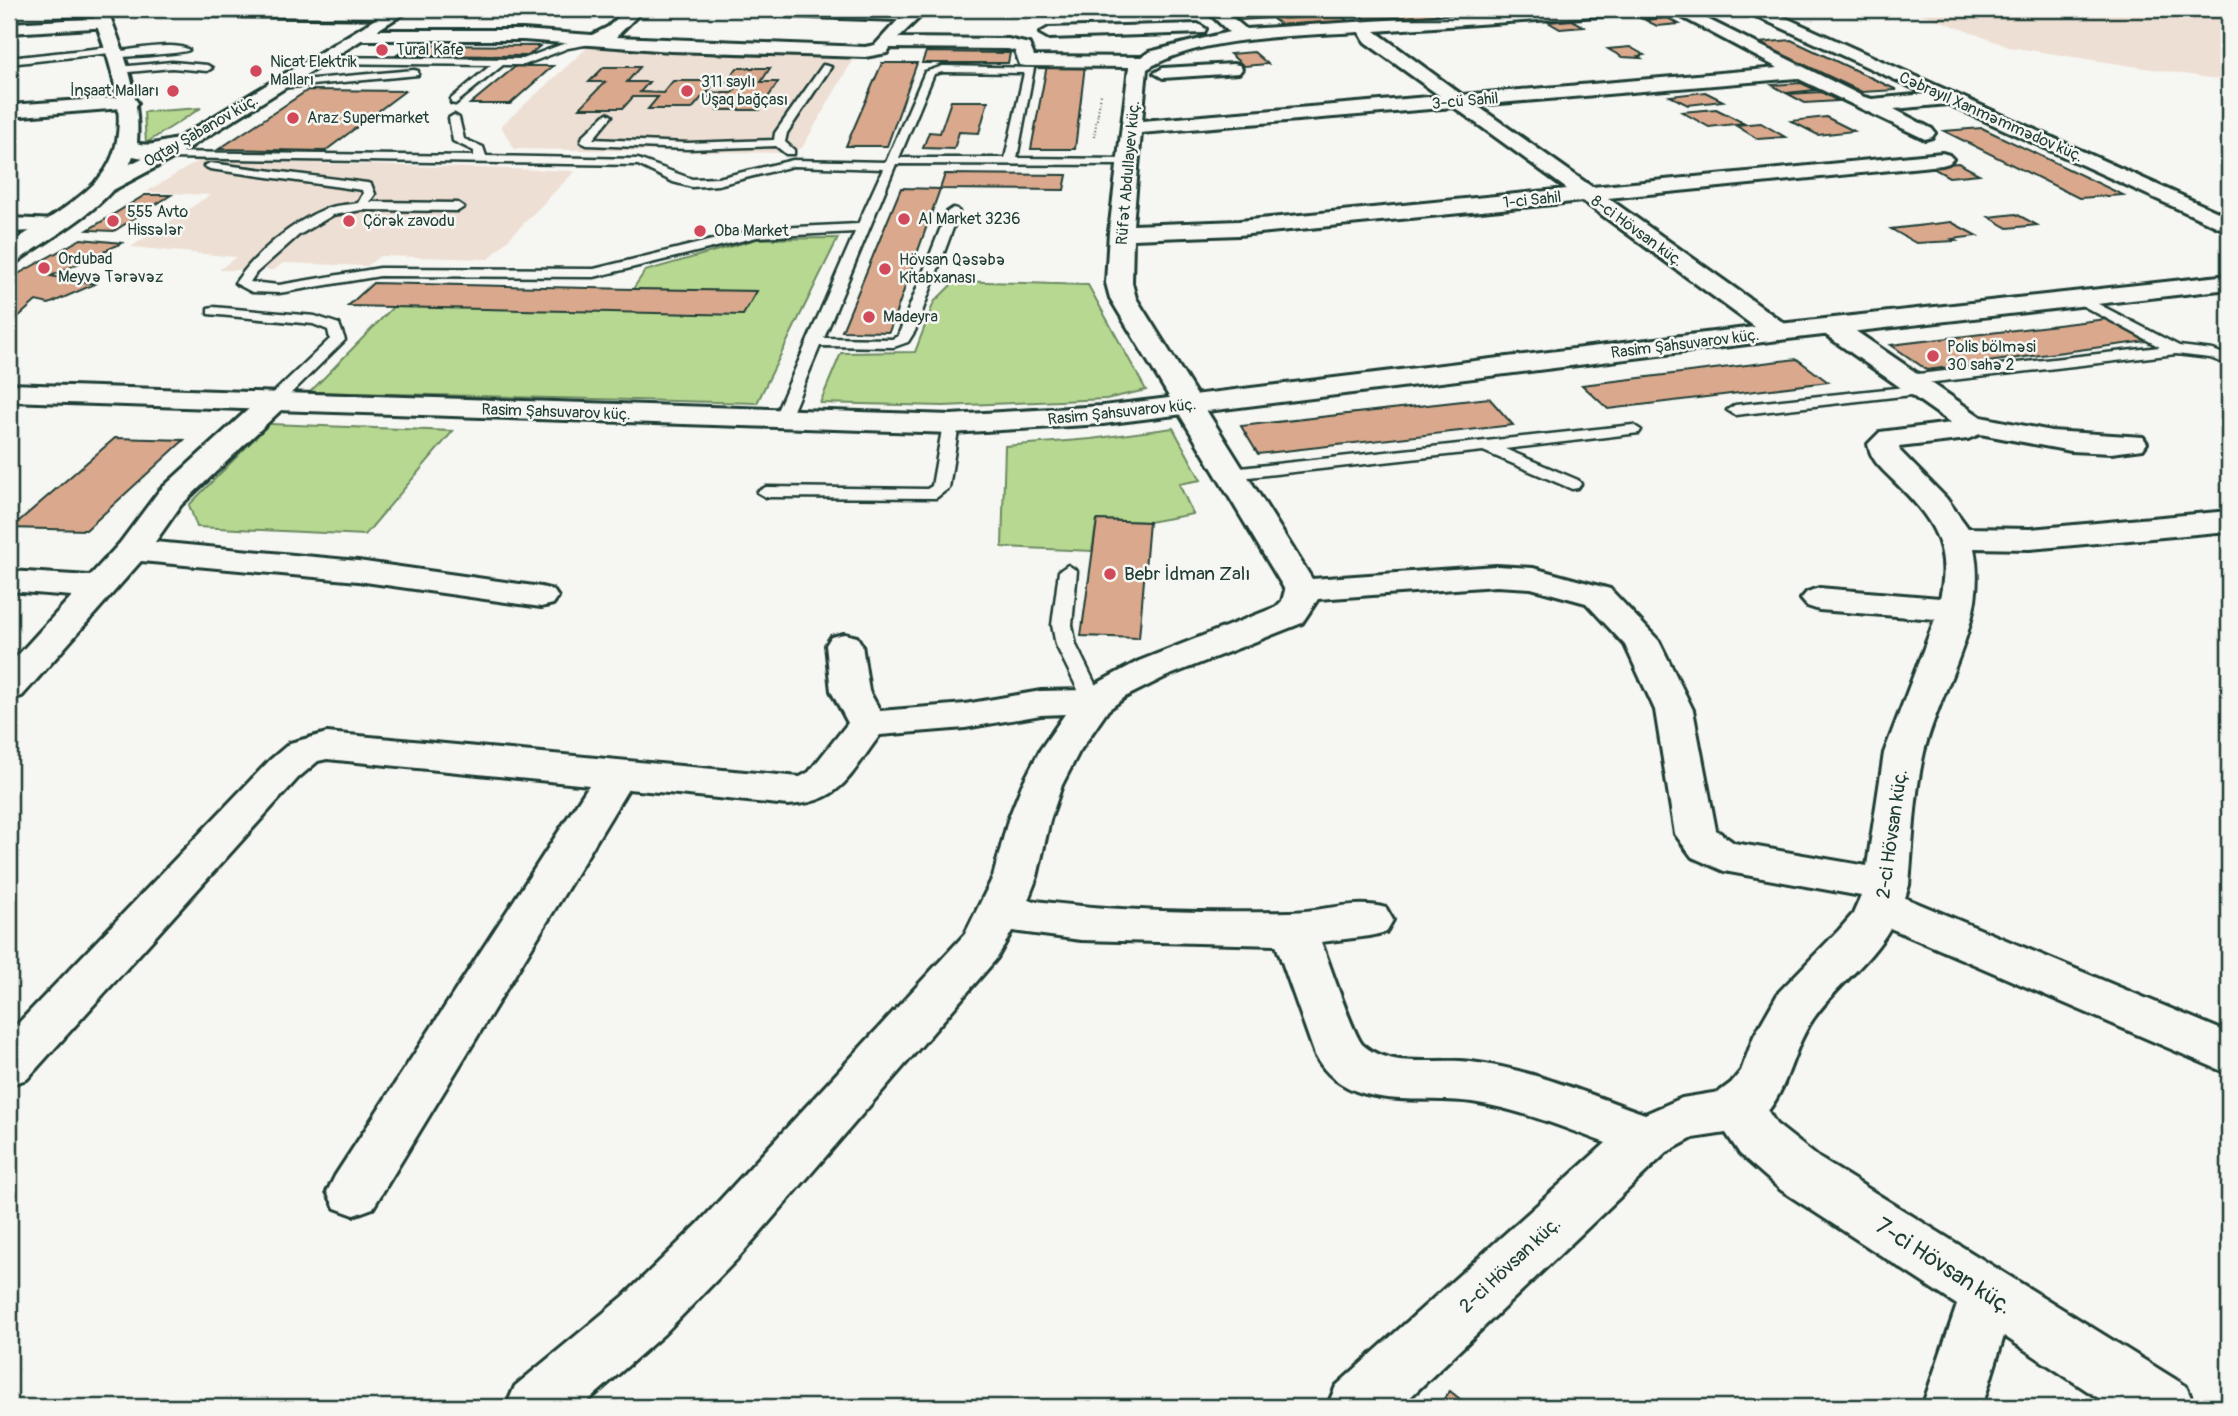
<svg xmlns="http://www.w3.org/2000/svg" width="2238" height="1416" font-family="Pangolin,sans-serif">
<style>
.built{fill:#eedfd4}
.green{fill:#b7d891;stroke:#6b8a62;stroke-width:2}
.building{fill:#daa98d;stroke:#1f3d34;stroke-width:2}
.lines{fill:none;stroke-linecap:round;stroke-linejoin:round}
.service-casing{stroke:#1f3d34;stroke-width:5}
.minor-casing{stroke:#1f3d34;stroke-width:6}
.tertiary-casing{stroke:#1f3d34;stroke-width:6}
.secondary-casing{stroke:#1f3d34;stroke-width:6}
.path{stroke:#1f3d34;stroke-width:2;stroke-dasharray:1 2.5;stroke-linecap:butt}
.service{fill:#f6f6f2;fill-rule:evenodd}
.minor{fill:#f6f6f2;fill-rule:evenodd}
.tertiary{fill:#f6f6f2;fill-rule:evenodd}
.secondary{fill:#f6f6f2;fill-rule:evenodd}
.poi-dot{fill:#d1495b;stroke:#f6f6f2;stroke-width:2.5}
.labels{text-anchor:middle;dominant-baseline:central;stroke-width:5;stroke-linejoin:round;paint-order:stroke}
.far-poi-label{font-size:16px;fill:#1f3d34;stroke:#f6f6f2;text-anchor:start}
.far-street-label{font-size:16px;fill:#1f3d34;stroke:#f6f6f2}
.poi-label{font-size:19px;fill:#1f3d34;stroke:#f6f6f2;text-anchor:start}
.street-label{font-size:19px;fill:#1f3d34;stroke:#f6f6f2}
.near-street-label{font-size:23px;fill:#1f3d34;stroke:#f6f6f2}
</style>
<rect width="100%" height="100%" fill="#f6f6f2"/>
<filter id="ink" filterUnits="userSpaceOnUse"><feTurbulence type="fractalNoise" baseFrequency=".0143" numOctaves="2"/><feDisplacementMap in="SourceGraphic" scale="14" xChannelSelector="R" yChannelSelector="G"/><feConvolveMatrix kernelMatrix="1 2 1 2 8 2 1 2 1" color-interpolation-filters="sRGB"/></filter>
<g filter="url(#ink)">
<g class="built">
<polygon points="1909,9 2229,9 2229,81 2009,47"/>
<polygon points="587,48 665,49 855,56 802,148 781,153 514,149 501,126"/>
<polygon points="200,160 575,171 489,259 380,256 367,266 283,263 274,270 219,270 236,257 131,247 210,195 146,192"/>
</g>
<g class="green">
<polygon points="201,108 146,143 144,112"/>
<polygon points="838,238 757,403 310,392 393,307 756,292 633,289 645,271 757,239"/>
<polygon points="955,281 1088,285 1146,390 1106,399 943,406 820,403 841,353 915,352 934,302"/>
<polygon points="269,424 270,424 453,431 365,535 197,527 189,505"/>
<polygon points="1173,428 1201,480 1179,484 1193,514 1149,522 1097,520 1092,551 1002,547 1005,446 1091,439"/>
</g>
<g class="building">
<polygon points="1227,9 1261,9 1272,18 1240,20"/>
<polygon points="1432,9 1439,15 1366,20 1358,13"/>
<polygon points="1452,9 1513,9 1516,11 1461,14"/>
<polygon points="1651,11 1664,17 1642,19 1630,13"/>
<polygon points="1339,14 1348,21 1281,25 1272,18"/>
<polygon points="1668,18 1679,24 1657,26 1645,20"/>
<polygon points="1572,20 1584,27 1560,29 1548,22"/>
<polygon points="1791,40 1897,90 1862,92 1759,43"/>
<polygon points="412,45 540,46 528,56 397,55"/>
<polygon points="1630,47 1644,55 1638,56 1641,58 1622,57 1608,49"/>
<polygon points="926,52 1010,53 1008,63 922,63"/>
<polygon points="1254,52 1268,64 1244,66 1230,54"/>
<polygon points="882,63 917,63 887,146 846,146"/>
<polygon points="1047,65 1085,65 1075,149 1031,149"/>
<polygon points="516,66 553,66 510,104 470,104"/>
<polygon points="604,67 640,67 627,82 649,82 640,92 663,93 673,81 716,81 707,93 732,93 740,83 726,83 737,68 770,68 761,82 778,82 760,110 717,110 725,97 702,97 692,109 648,109 658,97 633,97 623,108 580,108 605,82 589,82"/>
<polygon points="1801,83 1816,90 1786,93 1772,85"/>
<polygon points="308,90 405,91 325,151 219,149"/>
<polygon points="1705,92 1723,101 1688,105 1670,96"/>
<polygon points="1821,92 1838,101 1805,103 1788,94"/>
<polygon points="951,101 988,101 979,133 959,132 954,149 923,148 929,132 940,133"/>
<polygon points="1716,109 1744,123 1709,127 1682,112"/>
<polygon points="1826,117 1854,131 1818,135 1791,121"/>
<polygon points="1761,123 1785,137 1758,139 1735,125"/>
<polygon points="1982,128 2123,195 2079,198 1944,131"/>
<polygon points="1958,163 1979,174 1949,177 1929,166"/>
<polygon points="945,174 1067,175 1064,190 940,189"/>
<polygon points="901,188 940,189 889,332 842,331"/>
<polygon points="145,195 171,195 114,231 88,230"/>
<polygon points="2016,214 2037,225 2008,228 1989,217"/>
<polygon points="1951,222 1977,236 1952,239 1956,241 1916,243 1891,229"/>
<polygon points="81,239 122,243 51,276 95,284 49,304 36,301 9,325 9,279"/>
<polygon points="373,283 633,289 757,291 743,315 348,306"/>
<polygon points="2106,319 2147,341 1927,370 1891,345"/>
<polygon points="1797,359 1828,382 1608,409 1582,385"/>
<polygon points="1489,398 1513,425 1258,454 1241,426"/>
<polygon points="115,438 184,440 86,530 11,528"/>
<polygon points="1097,520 1149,522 1139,638 1081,636"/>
<polygon points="1450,1391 1470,1407 1437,1407"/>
</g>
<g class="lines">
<g class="service-casing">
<g id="service">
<polygon points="1331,9 1379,9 1375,12 1284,17 1280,14 1284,11"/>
<polygon points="593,38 598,41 596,43 568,48 524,65 503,65 455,104 451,103 451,99 491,65 321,63 316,60 321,57 523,59 563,44"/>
<path d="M111,47L114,48V52C133,50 174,41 189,50C183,54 126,56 113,58L110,57V53L9,64V58Z"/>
<polygon points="172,62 207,65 212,68 207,71 172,68 118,73 113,70 118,67"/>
<polygon points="823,65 831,67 787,133 785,142 794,150 794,154 786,154 776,146 688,149 587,145 581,142 583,136 607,113 612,116 593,139 688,143 774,140 775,133"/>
<path d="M943,66L1034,68L1017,158L1127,159L1133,162L1127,165L896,164L824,338L892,339L898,336L947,212L953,208L957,209L959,212L915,331L908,342L894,347L820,346L789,420L781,425L773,420L855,232L757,237L594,277L380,276L279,293L252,292L235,283C256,253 291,223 325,209C335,205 347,205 358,203L363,194L362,190L210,169L204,166L210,163L367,183L371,184L375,194L370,202L458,203L464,207L458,211L362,210L333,215L299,235L256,273L250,282L279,285L380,268L594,269L757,229L858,224L883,169L793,166L718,185L692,187L673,182L638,165L164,158L158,155L164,152L474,156V151L453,141L449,118L454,115L459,118L464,139L483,147L486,156L638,159L692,179L718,178L793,160L886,162L925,72ZM943,72L1024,73L1005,158H899L934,74Z"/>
<polygon points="414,70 418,71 418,75 280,88 275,85 280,82"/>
<polygon points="2079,294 2179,346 2213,350 2229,356 2229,365 2210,358 2176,354 1909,385 1901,380 1909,375 2160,347 2074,301 2074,295"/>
<polygon points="213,307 315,316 339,324 345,340 278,406 266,406 264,403 266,400 330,339 328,330 313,324 208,314 208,308"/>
<polygon points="1924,385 1929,387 1932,390 1929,393 1735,415 1727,410 1735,405"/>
<polygon points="951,419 959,424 949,488 936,498 766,497 757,492 766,487 927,489 932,486 943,424"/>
<polygon points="1633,425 1641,430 1639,433 1505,449 1578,480 1581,484 1578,488 1572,489 1483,451 1231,479 1223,474 1231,469"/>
<polygon points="1068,565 1077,571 1072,625 1076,645 1104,702 1101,707 1087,707 1084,702 1056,645 1052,625 1059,571"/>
</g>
</g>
<g class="minor-casing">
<g id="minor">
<polygon points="204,9 400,9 405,13 397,18 214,16"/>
<path d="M627,9H644L616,37L865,47L875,45L898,20L779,16L771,11L772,9H928L898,38L1008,39L1029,44L1034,56L1142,57L1149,52L1229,32L1205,9H1222L1246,29L1558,9H1636L1628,14L1375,31L1462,95L1778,68L1667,9H1687L1864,97L1872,99L1948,92L1955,94L1958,98L1955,102L1948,104L1894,109L1932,129L1935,133L1932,137L1925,139L1797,78L1476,105L1592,187L1942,153L1949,155L1953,159L1949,163L1942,165L1608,198L1788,326L1792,332L1788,338L1779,340L1770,338L1583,201L1239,235L1133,239L1132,283L1136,298L1312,579L1496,566L1533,568L1610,589L1659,641L1693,710L1716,830L1734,843L1867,866L1884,753L1935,619L1819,610L1807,606L1801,599L1807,592L1819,588L1940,598C1953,544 1929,515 1892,479C1881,468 1871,460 1868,444L1880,432L1951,423L1823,333L1819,327L1823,321L1832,319L1841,321L1981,417L2051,431L2143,437L2147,443L2143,449L2111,453L2071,451L1980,434L1968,439L1899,447L1900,451L1946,498L1968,528L2030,529L2229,511V531L2030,549L1974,548C1989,620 1941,685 1924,752C1914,795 1913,841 1909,885L1905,898L2229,1033V1074L1890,928C1870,963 1836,986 1813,1019C1793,1047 1790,1083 1768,1111L1776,1124L1819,1158L2186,1386L2195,1407H2112L2004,1336L1982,1407H1922L1957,1305L1781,1190L1740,1154L1726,1133L1693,1138L1667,1152L1400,1407H1327L1336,1386L1606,1143C1562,1127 1519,1109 1472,1102C1418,1095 1346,1113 1315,1055L1276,945L1081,940L1012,931L997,958L738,1258L664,1334L581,1407H506L515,1386L624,1296L698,1224L965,934L993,877L1008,820L1022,785L1040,750L1065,714L1041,715L965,728L880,735C849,775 843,802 788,805L628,789L373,1208L354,1215L335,1208L327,1192L335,1176L589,785L327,759L318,761L298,778L27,1079L9,1085V1033L270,760L290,743L327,733L800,777L809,772L848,723L831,691L826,645L831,637L844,634L857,637L862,645L869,691L880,711L965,704L1041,691L1085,690L1139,661L1276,607L1282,601L1285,590L1110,298L1106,283L1109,232L1129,67L1026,66L1020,65L1015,51L1008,49L890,48L887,53L865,57L671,51L523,40H361L352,35L361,30H523L592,35L608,27ZM1359,32L1365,42L1440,96L1142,121L1147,69C1198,36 1298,36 1359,32ZM1454,107L1567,189L1239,221L1133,225L1141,133ZM1496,586L1531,588L1586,603L1625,645L1655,710L1675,834L1692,857L1724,871L1861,896L1853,914L1839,930L1779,992L1754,1036L1741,1071L1731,1083L1719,1092L1682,1098L1645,1114C1588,1094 1531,1069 1471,1062C1436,1057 1392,1070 1363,1045C1354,1038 1328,959 1321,942L1370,936L1386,932L1393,920L1386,908C1355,899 1322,912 1290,912C1203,913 1114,912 1028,900L1037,877L1050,820L1062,785L1079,752L1108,710L1125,697L1165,677L1302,623L1318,599Z"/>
<polygon points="104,18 110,19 112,23 110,27 9,33 9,23"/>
<polygon points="1198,24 1206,29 1204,33 1049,38 1040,33 1049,28"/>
<polygon points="1233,64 1239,65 1242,69 1239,73 1163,78 1154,73 1163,68"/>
<polygon points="128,97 135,99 138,103 135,107 9,117 9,105"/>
<polygon points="9,218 58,220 62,225 58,230 9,232"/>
<polygon points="272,394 282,397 286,403 282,409 181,505 155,542 358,561 541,587 553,590 558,597 553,604 541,607 358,581 141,561 22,696 9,699 9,665 72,596 9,591 9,571 90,576 120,543 159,491 262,397"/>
</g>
</g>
<g class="tertiary-casing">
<g id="tertiary">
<polygon points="392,9 411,9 171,159 113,190 97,190 94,185 97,180 157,151"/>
<polygon points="1745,9 1766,9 2229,217 2229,232 1747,12"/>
<polygon points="2229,275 2229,289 1779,340 1103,424 951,433 9,401 9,384 951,415 1103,406 1779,324"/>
</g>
</g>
<g class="secondary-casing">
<path id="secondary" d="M91,9H107C124,52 141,96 137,143C154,149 172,135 190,140L193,144L190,148L143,158L133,156C116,205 57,232 18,261L9,263V245C37,225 71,207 96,182C141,136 109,60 91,9Z"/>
</g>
<g class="path">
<polyline points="685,9 706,9"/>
<polyline points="1094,137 1101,94"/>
</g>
<use href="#service" class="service"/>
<use href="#minor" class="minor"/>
<use href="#tertiary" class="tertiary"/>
<use href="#secondary" class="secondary"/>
</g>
</g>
<g class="poi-dot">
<circle cx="382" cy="50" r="7"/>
<circle cx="256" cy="71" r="7"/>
<circle cx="173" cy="91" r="7"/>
<circle cx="687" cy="91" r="7"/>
<circle cx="293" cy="118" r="7"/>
<circle cx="904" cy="219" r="7"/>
<circle cx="113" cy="221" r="7"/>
<circle cx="349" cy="221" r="7"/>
<circle cx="700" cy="231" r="7"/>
<circle cx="44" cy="268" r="7"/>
<circle cx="885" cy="269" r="7"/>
<circle cx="869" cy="317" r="7"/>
<circle cx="1933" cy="356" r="7"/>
<circle cx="1110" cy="574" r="7"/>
</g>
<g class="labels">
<g class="far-poi-label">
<text x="396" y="50">Tural Kafe</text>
<text x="270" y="62">Nicat Elektrik<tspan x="270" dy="18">Malları</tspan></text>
<text x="701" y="82">311 saylı<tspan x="701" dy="18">Uşaq bağçası</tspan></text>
<text x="159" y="91" text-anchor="end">İnşaat Malları</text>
<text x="307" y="118">Araz Supermarket</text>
<text x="127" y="212">555 Avto<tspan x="127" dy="18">Hissələr</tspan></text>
<text x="918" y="219">Al Market 3236</text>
<text x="363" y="221">Çörək zavodu</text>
<text x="714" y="231">Oba Market</text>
<text x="58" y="259">Ordubad<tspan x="58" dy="18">Meyvə Tərəvəz</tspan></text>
<text x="899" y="260">Hövsan Qəsəbə<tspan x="899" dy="18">Kitabxanası</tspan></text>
<text x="883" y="317">Madeyra</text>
<text x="1947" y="347">Polis bölməsi<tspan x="1947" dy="18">30 sahə 2</tspan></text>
</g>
<g class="far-street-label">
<text transform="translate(1465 101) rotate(-5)">3-cü Sahil</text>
<text transform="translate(1991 117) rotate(24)">Cəbrayıl Xanməmmədov küç.</text>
<text transform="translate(201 131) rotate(-30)">Oqtay Şabanov küç.</text>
<text transform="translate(1128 173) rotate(-85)">Rüfət Abdullayev küç.</text>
<text transform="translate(1532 200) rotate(-6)">1-ci Sahil</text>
<text transform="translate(1637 231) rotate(36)">8-ci Hövsan küç.</text>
<text transform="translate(1685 344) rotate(-7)">Rasim Şahsuvarov küç.</text>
<text transform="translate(556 412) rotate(2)">Rasim Şahsuvarov küç.</text>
<text transform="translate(1122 412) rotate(-6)">Rasim Şahsuvarov küç.</text>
</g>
<g class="poi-label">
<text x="1124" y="574">Bebr İdman Zalı</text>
</g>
<g class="street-label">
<text transform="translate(1892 834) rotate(-82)">2-ci Hövsan küç.</text>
<text transform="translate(1510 1265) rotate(-43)">2-ci Hövsan küç.</text>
</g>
<g class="near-street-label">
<text transform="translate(1944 1266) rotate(33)">7-ci Hövsan küç.</text>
</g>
</g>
<rect width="2238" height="1416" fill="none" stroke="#f6f6f2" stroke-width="35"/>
<rect x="18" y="18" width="2203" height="1381" fill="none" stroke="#1f3d34" stroke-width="2.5" filter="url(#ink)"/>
</svg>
